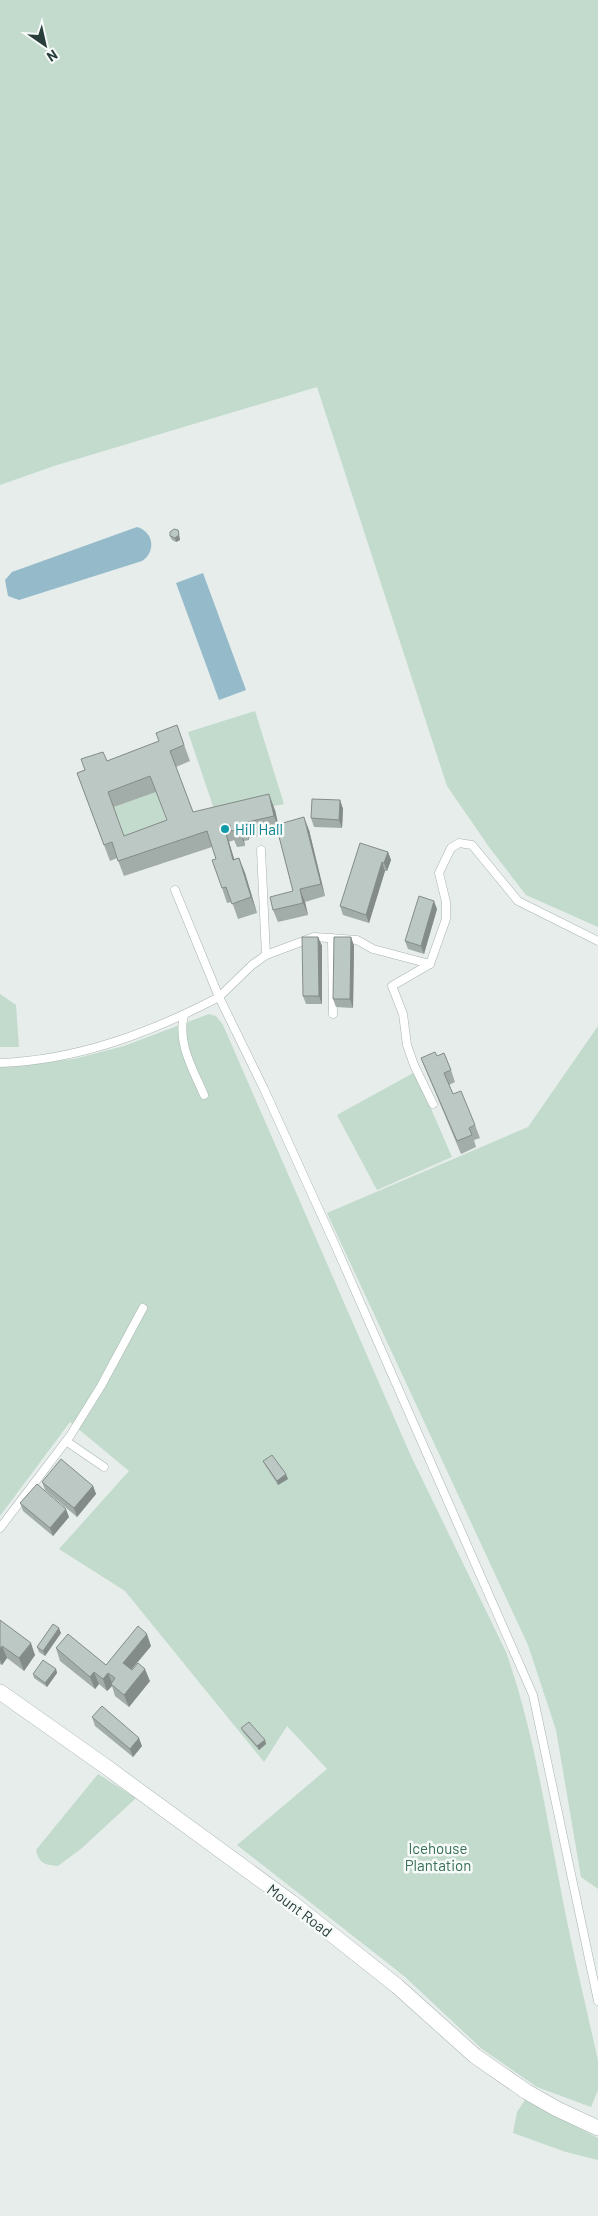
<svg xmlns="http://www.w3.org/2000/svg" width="598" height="2216" font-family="Barlow,sans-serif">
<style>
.green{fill:#c2dbcc}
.water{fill:#95bbcb}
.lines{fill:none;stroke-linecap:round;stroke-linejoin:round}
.service-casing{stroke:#a9b5b2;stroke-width:9}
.tertiary-casing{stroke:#a9b5b2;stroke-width:16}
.service{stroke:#fff;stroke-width:8}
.tertiary{stroke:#fff;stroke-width:15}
.wall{fill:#a2aca9;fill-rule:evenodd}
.shaded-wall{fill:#848c89}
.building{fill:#bcc8c4;stroke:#848c89;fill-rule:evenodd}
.culture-dot{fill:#0f9aa8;stroke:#f6faf9;stroke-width:2}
.labels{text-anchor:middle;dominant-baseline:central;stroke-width:5;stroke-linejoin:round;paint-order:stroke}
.culture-label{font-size:15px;fill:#0d838f;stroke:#f6faf9;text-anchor:start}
.park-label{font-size:15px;fill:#366f54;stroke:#f6faf9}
.street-label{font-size:15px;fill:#273d3a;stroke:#f6faf9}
</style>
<rect width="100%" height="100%" fill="#e6edeb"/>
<g class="green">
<polygon points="0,0 598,0 598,927 526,895 489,847 447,786 317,387 54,466 0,485"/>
<polygon points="255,711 284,804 217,818 188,732"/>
<polygon points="156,792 172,836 130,851 114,807"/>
<polygon points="0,994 16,1005 19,1047 0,1047"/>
<path d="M209,1014L216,1016L223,1025L410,1454L506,1652C532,1725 544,1803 559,1880C570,1941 585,2001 598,2061V2090L591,2107L537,2087L482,2049L404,1976L237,1845L327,1769L287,1726L264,1762L125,1591L59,1549L129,1471L70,1422L0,1516V1067L74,1059L124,1046Z"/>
<polygon points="598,1026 598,1889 581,1877 556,1730 528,1645 327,1213 528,1127"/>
<polygon points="415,1072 452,1157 377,1190 337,1115"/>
<path d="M98,1774L136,1798L82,1848L58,1866C46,1865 39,1864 36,1850Z"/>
<polygon points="525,2100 598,2138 598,2160 566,2152 513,2133 517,2112"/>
</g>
<g class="water">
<path d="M137,527C154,532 156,552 142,561L19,600L8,596L5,580L12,572Z"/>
<polygon points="203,573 246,690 219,700 176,583"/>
</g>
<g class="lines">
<g class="service-casing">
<g id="service">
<polyline points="261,850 266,955"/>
<polyline points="332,938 333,1014"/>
<polyline points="430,964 373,949 357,940 314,937 266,955 252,965 219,997 264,1089 336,1247 533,1695 598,2001"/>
<path d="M184,1015C177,1044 193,1069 204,1095"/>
<path d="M0,1063C78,1060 150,1033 219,997L175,890"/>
<polyline points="433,1104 414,1065 407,1045 403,1014 392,986 430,964 446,919 446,902 439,873 451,848 459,843 472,845 518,901 598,941"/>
<polyline points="66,1441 104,1467"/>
<polyline points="0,1528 70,1436 101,1386 143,1308"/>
</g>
</g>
<g class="tertiary-casing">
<polyline id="tertiary" points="0,1692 105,1766 291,1902 397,1986 475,2056 527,2092 557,2109 598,2128"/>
</g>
<use href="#service" class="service"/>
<use href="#tertiary" class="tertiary"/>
</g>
<g class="wall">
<polygon points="179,535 180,540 176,542 172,540 170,536"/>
<path d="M177,725L190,761L176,767L193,812L275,810L278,824L309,830L325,896L305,902L308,915L278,922L273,910L293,891L278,832L249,838V840L244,841L245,846L237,847L234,840L229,842L234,859L239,858L245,873L257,913L238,919L232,902L227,903L222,888L216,859L212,847L124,876L117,858L110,861L77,773L107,761L159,741ZM156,792L167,820L124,836L114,807Z"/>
<polygon points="340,800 343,809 342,828 314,827 311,818"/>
<polygon points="388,852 391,860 387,871 385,871 369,923 343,915 340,906"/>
<polygon points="437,909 424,954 408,949 405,941"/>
<polygon points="318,937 322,946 322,1004 306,1004 303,996"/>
<polygon points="351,937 354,946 353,1008 336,1007 333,999"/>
<polygon points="437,1056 451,1070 455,1082 449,1085 453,1094 475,1125 480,1138 474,1140 476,1147 461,1154 421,1058"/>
<polygon points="263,1461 288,1479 278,1485 265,1465"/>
<polygon points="42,1482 93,1486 96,1494 77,1517 45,1490"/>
<polygon points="20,1503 69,1517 53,1536 23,1511"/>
<polygon points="0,1620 35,1655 24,1671 7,1658 2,1665 0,1664"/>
<polygon points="61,1633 45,1656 39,1652 37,1647"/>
<polygon points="151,1646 131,1670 150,1681 129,1707 115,1696 112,1686 107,1691 99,1684 95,1689 60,1661 56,1648 106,1665"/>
<polygon points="56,1669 57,1673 47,1687 34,1678 33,1674"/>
<polygon points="92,1717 142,1746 133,1757 95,1726"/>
<polygon points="241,1728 265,1740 266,1744 259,1750 243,1732"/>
</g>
<g class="shaded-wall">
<polygon points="178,530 180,540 176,542 175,538"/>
<polygon points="269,794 275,810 280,832 274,816"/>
<polygon points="340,800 343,809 342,828 339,820"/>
<polygon points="304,817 309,830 325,896 321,884"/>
<polygon points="243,823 249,838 249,840 243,825"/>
<polygon points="224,826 229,842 239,875 233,860"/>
<polygon points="239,826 244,841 245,846 239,830"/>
<polygon points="388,852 391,860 387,871 384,863"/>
<polygon points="239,858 245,873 257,913 251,897"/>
<polygon points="382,862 385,871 369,923 366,915"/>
<polygon points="300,889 305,902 308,915 303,903"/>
<polygon points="434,901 437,909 424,954 421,946"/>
<polygon points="318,937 322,946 322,1004 319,996"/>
<polygon points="351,937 354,946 353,1008 350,999"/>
<polygon points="286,1474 288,1479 278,1485 277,1481"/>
<polygon points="93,1486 96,1494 77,1517 74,1508"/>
<polygon points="66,1509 69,1517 53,1536 50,1528"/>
<polygon points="59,1628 61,1633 45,1656 43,1651"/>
<polygon points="147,1634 151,1646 127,1675 123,1663"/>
<polygon points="31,1643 35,1655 24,1671 19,1658"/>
<polygon points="2,1646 7,1658 2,1665 0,1660 0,1649"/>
<polygon points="56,1669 57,1673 47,1687 45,1683"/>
<polygon points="145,1669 150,1681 129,1707 124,1695"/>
<polygon points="94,1672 99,1684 95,1689 90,1677"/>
<polygon points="108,1673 113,1685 111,1684 112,1686 107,1691 103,1679"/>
<polygon points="139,1738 142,1746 133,1757 130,1749"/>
<polygon points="265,1740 266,1744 259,1750 257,1746"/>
</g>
<g class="building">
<polygon points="174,529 178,530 179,535 175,538 170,536 170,532"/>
<path d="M177,725L184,745L170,751L193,812L269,794L274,816L243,823V825L239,826V830L231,831L230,825L224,826L233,860L239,858L251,897L232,904L226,887L222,888L212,860L216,859L207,831L118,861L112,842L104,845L77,773L85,770L81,759L103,752L107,761L159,741L156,733ZM150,776L167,820L124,836L108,792Z"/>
<polygon points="312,799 340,800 339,820 311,818"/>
<polygon points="304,817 321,884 300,889 303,903 273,910 270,897 293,891 276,825"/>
<polygon points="360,843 388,852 384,863 382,862 366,915 340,906"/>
<polygon points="419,896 434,901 421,946 405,941"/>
<polygon points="302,937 318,937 319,996 303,996"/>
<polygon points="334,937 351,937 350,999 333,999"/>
<polygon points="435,1052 437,1056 444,1053 451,1070 444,1073 453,1094 461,1091 475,1125 469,1128 472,1135 457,1141 421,1058"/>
<polygon points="272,1455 286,1474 277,1481 263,1461"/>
<polygon points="61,1459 93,1486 74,1508 42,1482"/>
<polygon points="37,1484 66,1509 50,1528 20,1503"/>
<polygon points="0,1620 31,1643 19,1658 2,1646 0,1649"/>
<polygon points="53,1624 59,1628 43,1651 37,1647"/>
<polygon points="138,1626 147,1634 123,1663 132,1670 138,1663 145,1669 124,1695 111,1684 115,1678 108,1673 103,1679 94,1672 90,1677 56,1648 68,1634 106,1665"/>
<polygon points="43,1660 56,1669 45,1683 33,1674"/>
<polygon points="102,1706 139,1738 130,1749 92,1717"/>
<polygon points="249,1722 265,1740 257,1746 241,1728"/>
</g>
<circle class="culture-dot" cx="225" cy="829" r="5"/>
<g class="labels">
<g class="culture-label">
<text x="235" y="829">Hill Hall</text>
</g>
<g class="park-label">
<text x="438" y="1848">Icehouse<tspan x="438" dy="17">Plantation</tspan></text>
</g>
<g class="street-label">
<text transform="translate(300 1910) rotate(37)">Mount Road</text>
</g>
</g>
<g transform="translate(45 45) rotate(146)" stroke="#f6faf9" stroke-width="4" paint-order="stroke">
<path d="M0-4L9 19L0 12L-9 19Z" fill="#273d3a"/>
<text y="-8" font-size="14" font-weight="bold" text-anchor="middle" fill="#273d3a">N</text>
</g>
</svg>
